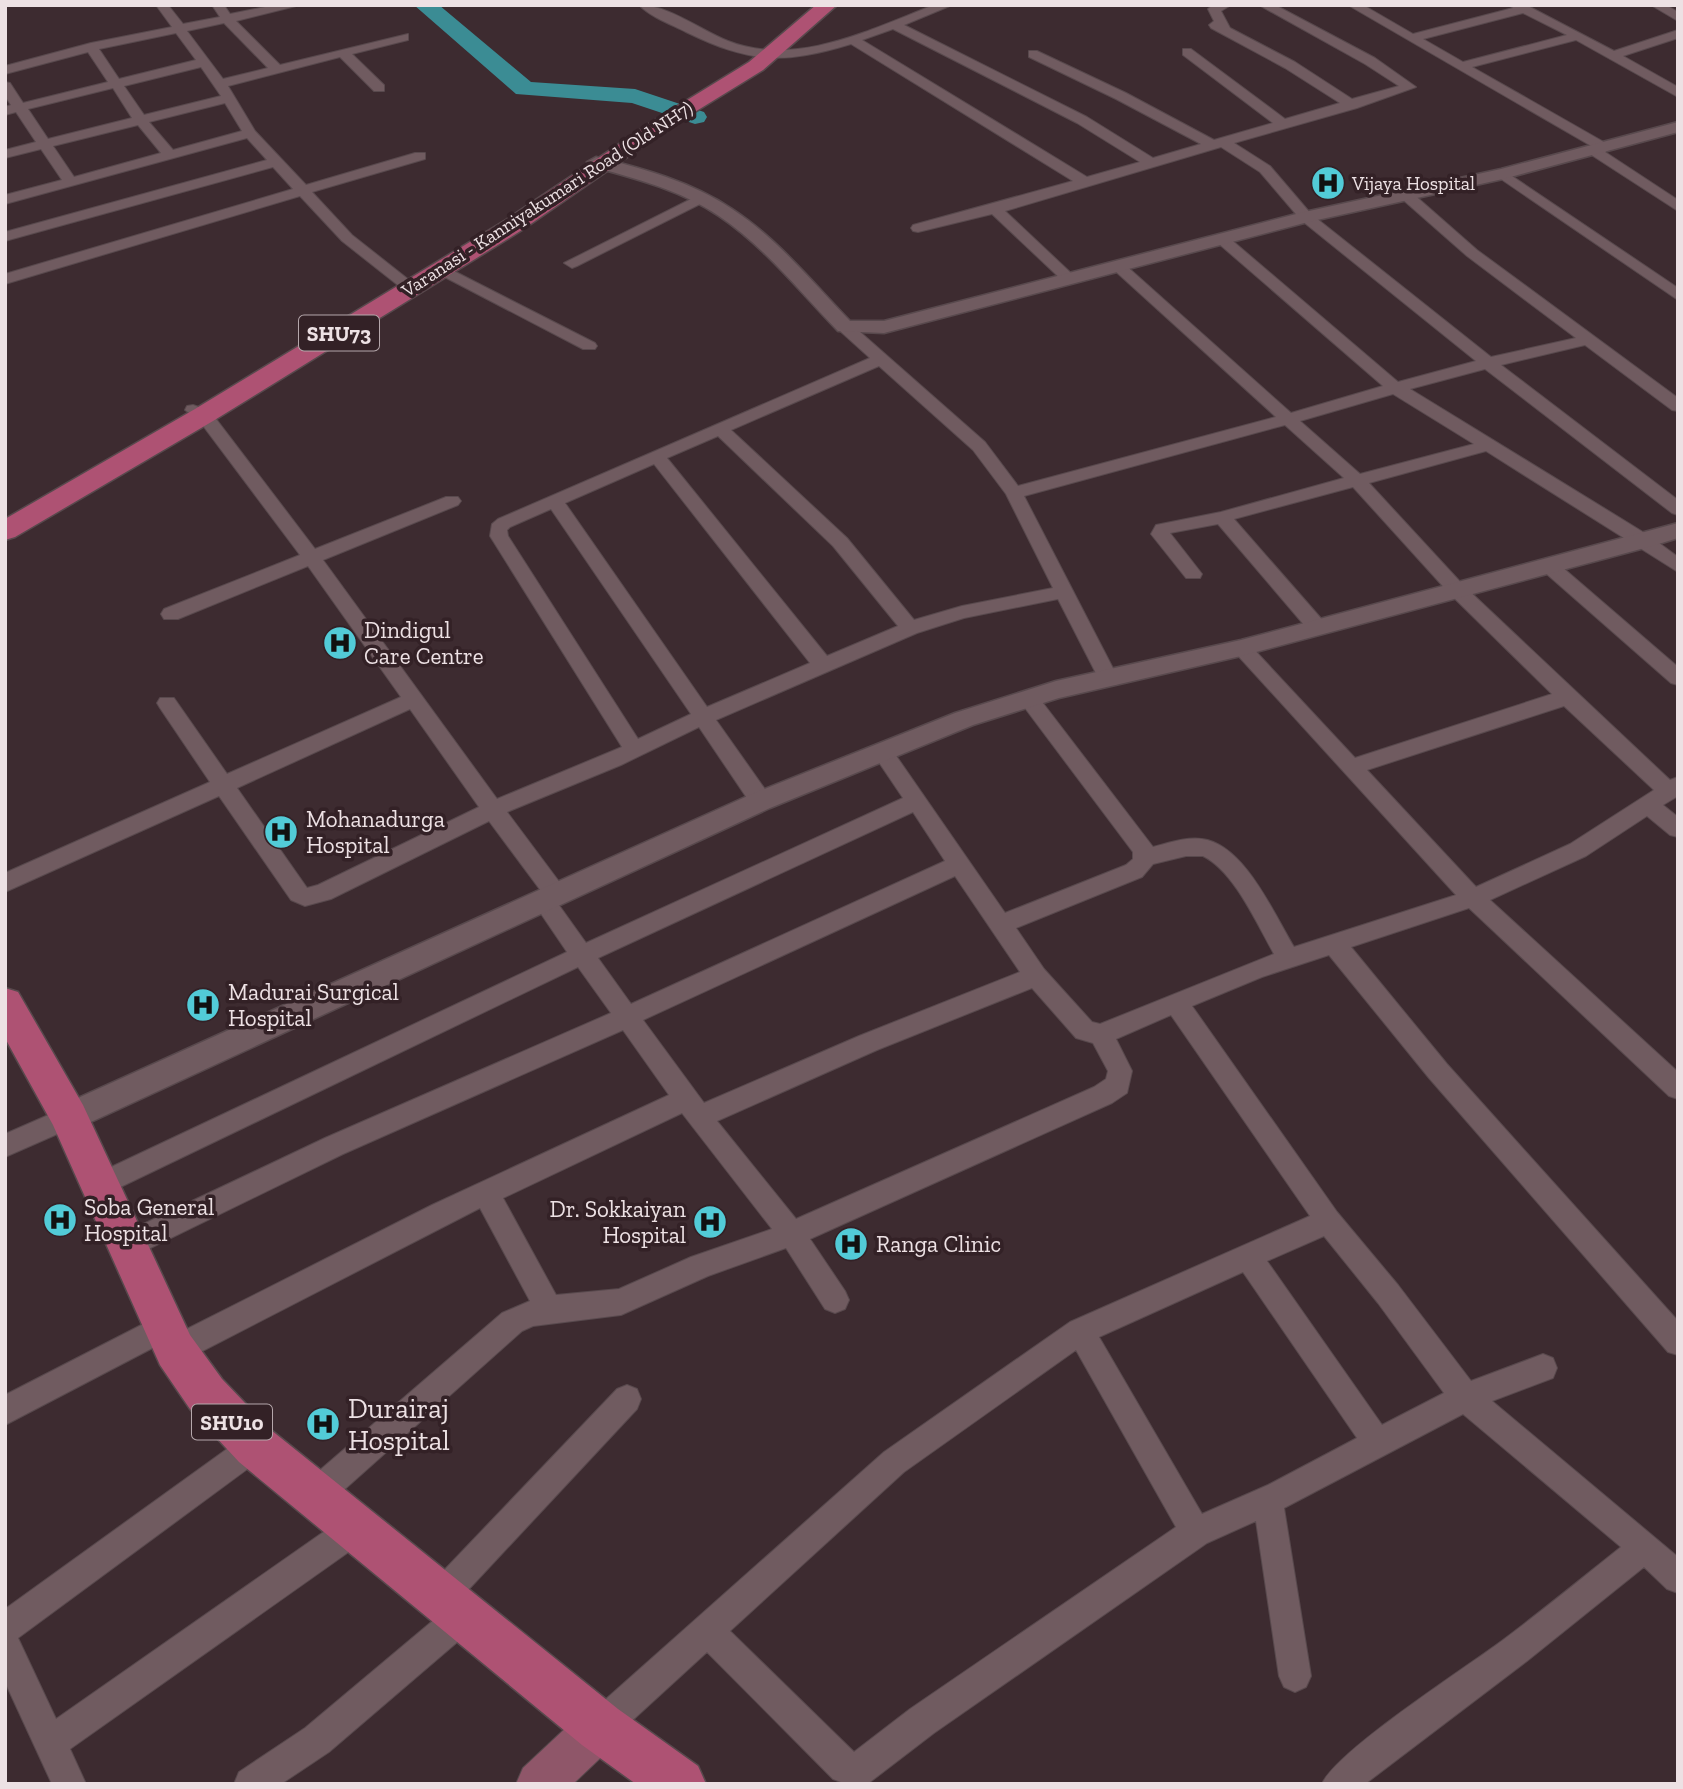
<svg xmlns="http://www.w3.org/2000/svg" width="1683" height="1789" font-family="'Zilla Slab',serif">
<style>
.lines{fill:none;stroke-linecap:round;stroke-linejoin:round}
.river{fill:#3b8c94;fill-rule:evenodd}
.minor-casing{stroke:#58494d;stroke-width:2}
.tertiary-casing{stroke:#58494d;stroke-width:3}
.secondary-casing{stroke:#58494d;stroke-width:2}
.primary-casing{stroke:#58494d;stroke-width:3}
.minor{fill:#705b60;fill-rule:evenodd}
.tertiary{fill:#705b60;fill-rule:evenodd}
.secondary{fill:#8f5669;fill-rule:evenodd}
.primary{fill:#ae5273;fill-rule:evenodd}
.labels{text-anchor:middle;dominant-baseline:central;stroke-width:7;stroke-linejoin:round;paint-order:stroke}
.far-poi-label{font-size:19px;fill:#ede1e4;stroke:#332126;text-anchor:start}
.far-street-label{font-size:19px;fill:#ede1e4;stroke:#332126}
.shield{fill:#332126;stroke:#b5a7ab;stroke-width:2}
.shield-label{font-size:21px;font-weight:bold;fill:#ede1e4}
.poi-label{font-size:23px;fill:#ede1e4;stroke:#332126;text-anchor:start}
.near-poi-label{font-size:28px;fill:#ede1e4;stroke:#332126;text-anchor:start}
</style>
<rect width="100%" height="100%" fill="#3d2b30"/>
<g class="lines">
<polygon class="river" points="414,5 439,5 531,82 635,89 704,112 707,117 704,122 695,124 632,103 516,94"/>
<g class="minor-casing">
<g id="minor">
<path d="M156,5H168L183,24L220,17L212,5H224L230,14L275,5H300L236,21L280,65L408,34V40L352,54L384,85V91H374L340,57L228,86L255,131L306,185L415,153H425V159L312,192L352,235L409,280L412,283L409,286H399L342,241L300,196L5,284V274L293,189L273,167L5,241V232L267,160L247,138L5,204V195L62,180L41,149L5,158V150L36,142L16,112L5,115V107L11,105L5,96V82L10,83L23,103L108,82L88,52L5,74V66L91,43L172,27ZM224,23L268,68L223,79L187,31ZM176,33L196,60L119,79L99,49ZM201,67L221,96L144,115L124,86ZM113,88L132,118L48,139L28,109ZM225,103L242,131L173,150L149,122ZM138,125L161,153L74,177L53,146Z"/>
<path d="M639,5C669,5 700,30 728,41C796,68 871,29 934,5H952L904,25L1087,117L1153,158L1201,144L1116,99L1029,57V51H1037L1126,93L1214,140L1273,123L1183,55V49H1191L1285,119L1340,103L1285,68L1211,28L1209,25L1214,21L1208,9L1213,5H1231L1221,11L1230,28L1295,62L1352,99L1399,86L1365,64L1259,5H1275L1375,58L1416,87L1357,108L1234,143L1270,166L1311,214L1491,357L1576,338L1467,256L1401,198L1399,195L1401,192H1411L1477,250L1678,398V411L1672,410L1585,345L1501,365L1678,500V515L1672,513L1485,369L1410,389L1651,537L1678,557V572L1486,451L1369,483L1464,586L1670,780L1678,777V796L1663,805L1678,817V837L1670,835L1647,816L1586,856L1490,900L1678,1072V1099L1669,1096L1469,908L1351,947L1447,1064L1678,1321V1355L1668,1352L1429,1078L1329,955L1262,977L1192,1006L1337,1212L1398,1285L1471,1381L1543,1354L1553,1358L1557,1368L1553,1378L1492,1401L1678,1557V1593L1667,1589L1644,1567L1527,1661L1365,1784H1322C1336,1751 1467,1667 1503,1640C1543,1610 1582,1578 1621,1547L1463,1414L1284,1508L1311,1676L1306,1687L1295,1692L1284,1687L1279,1676L1256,1521L1207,1543L934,1733L870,1782L846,1784L833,1779L707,1652L612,1739L600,1743L588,1739L584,1727L588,1715L884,1452L1070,1322L1310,1216L1171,1015L1116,1039L1132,1071L1127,1093L1112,1103L810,1239L845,1291L849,1300L845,1309L835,1313L825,1309L786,1248L708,1276L621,1315L533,1326L522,1331L327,1505L316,1509L305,1505L301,1494L305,1483L502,1313L530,1301L480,1208L185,1360L175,1364L165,1360L161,1350L164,1342L5,1425V1395L153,1319L163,1315L173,1319L177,1328L173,1336L432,1205L669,1095L623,1030L343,1154L136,1255L126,1258L116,1255L113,1246L116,1237L325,1138L611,1013L578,967L108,1193L99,1197L90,1193L86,1185L90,1177L567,952L531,899L534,893L541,891L489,821L331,899L305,906L291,900L219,796L5,892V873L210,782L160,708L157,703L160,698H174L227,774L401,697L308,566L178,619H164L161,614L164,609L300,555L198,419L185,410L187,406L193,405L210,411L315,549L446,497H458L461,501L458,505L323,560L497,799L622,747L490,536L492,524L498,519L870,358L839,330L837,327L839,324H851L985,442L1018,486L1276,417L1113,269L1110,266L1113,263H1123L1291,413L1383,386L1218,243L1216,240L1218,237H1228L1398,382L1476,361L1301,220L1260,172L1221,147L1005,211L1073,275L1076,278L1073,281H1063L992,214L918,232L913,231L911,228L913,225L1073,181L851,44C782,65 750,63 686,32C670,24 651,17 639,5ZM893,29L1077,123L1140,162L1087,177L862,40ZM879,366L973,450L1006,494L1053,588L962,606L914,620L847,538L731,430ZM1393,394L1474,444L1360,474L1300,421ZM1285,425L1344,478L1221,512L1156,525L1151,534L1186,578H1200L1202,574L1170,533L1218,524L1311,633H1325L1328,628L1325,623L1234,519L1353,487L1450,594L1552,694L1355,758L1248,643H1234L1231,648L1456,895L1294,947C1274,914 1244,844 1202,839C1185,837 1169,843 1153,847L1036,694H1022L1019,699L1022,704L1133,852V859L1126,865L1005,913L890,747L883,744L876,747L872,752L903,798L586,943L556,901L563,899L566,893L563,887L507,812L621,765L699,727L753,807L761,809L769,807L772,801L769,795L716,720L917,633L964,618L1058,599L1102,685H1116L1119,680L1024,496ZM718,436L833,546L898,626L827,656L667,458ZM654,464L810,663L707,707L565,503ZM551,509L691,714L638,739L508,536L507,530L510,527ZM1564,706L1654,790L1570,844L1476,887L1367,770ZM410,709L479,807L318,885L307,888L237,788ZM913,812L945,861L631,1004L598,958ZM1203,856C1234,871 1257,924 1274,954L1100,1024L1092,1022L1044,969L1016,928L1142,877L1153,864L1186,856ZM955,876L1020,972L859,1036L704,1103L643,1020ZM1032,988L1076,1038L1093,1043L1108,1071L1106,1079L1094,1087L796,1219L717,1121L877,1050ZM682,1113L772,1229L691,1257L619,1289L556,1295L503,1198ZM1324,1236L1378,1303L1444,1393L1382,1425L1267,1261ZM1243,1272L1357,1438L1268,1485L1202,1514L1099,1337ZM1076,1350L1176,1527L910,1709L854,1752L730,1631L904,1472Z"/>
<path d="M1348,5H1363L1413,34L1513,8L1510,5H1526L1614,51L1678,30V38L1623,56L1678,87V97L1576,40L1472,67L1609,145L1611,148L1605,152L1678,200V211L1590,154L1588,151L1593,147ZM1523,13L1567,35L1463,62L1423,39Z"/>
<polygon points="1651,5 1666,5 1678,12 1678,21"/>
<polygon points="1503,170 1678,288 1678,300 1498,177 1498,171"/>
<polygon points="701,194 708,198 706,201 577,266 572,268 564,263"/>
<polygon points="442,265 595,343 597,346 595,349 583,349 437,273 434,270 437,267"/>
<polygon points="1548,559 1555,561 1678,667 1678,685 1671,683 1541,569 1539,565 1541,561"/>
<polygon points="69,1106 78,1109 82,1117 78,1125 5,1157 5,1134"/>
<polygon points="627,1385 637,1389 641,1399 637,1409 456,1603 465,1599 476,1604 481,1615 476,1626 329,1752 281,1784 234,1784 239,1772 305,1728 448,1608 441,1612 430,1607 425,1596 430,1585 617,1389"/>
<polygon points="255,1431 265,1436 270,1446 265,1456 18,1638 56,1719 345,1517 356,1513 367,1517 371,1528 367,1539 70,1749 86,1784 52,1784 5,1682 5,1609 245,1436"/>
</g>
</g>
<g class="tertiary-casing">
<g id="tertiary">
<path d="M1678,122V132L1503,179L1308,222L884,333L838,331C800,292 765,247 719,216C681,190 634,178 590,166L587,162L596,157C642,168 692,182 732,209C778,239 813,283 850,321H884L1300,213L1501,169Z"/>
<polygon points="1678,523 1678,538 1652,546 1241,656 1059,698 973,725 770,808 80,1127 69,1131 58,1127 53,1117 58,1107 752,794 955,713 1056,681 1241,640"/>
</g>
</g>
<g class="secondary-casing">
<polygon id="secondary" points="600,1704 616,1711 623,1727 616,1743 573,1784 516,1784 523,1768 584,1711"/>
</g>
<g class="primary-casing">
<g id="primary">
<polygon points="816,5 837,5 763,70 672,126 522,230 213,421 15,537 5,540 5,519 195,409 506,220 658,118 749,62"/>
<polygon points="5,988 18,992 83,1105 190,1335 222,1379 271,1430 618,1709 698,1766 706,1784 636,1784 582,1745 239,1462 190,1409 160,1365 53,1125 5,1038"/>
</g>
</g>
<use href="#minor" class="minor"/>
<use href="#tertiary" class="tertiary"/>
<use href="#secondary" class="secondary"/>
<use href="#primary" class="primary"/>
</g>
<defs>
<g id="hospital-disc" transform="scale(1.75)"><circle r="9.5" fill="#52cbd7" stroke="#332126"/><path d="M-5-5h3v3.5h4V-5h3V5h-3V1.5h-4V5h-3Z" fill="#111"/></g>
</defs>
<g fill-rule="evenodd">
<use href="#hospital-disc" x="1328" y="183"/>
<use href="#hospital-disc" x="340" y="643"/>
<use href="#hospital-disc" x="281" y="832"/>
<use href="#hospital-disc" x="203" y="1005"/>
<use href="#hospital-disc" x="60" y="1220"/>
<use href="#hospital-disc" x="710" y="1222"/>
<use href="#hospital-disc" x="851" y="1244"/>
<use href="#hospital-disc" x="323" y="1424"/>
</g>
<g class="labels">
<g class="far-poi-label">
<text x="1352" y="183">Vijaya Hospital</text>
</g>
<g class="far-street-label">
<text transform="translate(547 199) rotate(-33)">Varanasi - Kanniyakumari Road (Old NH7)</text>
</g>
<g class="shield">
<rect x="299" y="315.5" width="80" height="35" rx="5"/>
<rect x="192" y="1404.5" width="80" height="35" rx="5"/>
</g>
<g class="shield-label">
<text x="339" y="333">SHU73</text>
<text x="232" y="1422">SHU10</text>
</g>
<g class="poi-label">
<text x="364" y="630">Dindigul<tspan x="364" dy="26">Care Centre</tspan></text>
<text x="306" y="819">Mohanadurga<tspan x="306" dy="26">Hospital</tspan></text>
<text x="228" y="992">Madurai Surgical<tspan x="228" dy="26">Hospital</tspan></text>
<text x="84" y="1207">Soba General<tspan x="84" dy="26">Hospital</tspan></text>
<text x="686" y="1209" text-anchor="end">Dr. Sokkaiyan<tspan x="686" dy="26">Hospital</tspan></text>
<text x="876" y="1244">Ranga Clinic</text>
</g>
<g class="near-poi-label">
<text x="348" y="1408">Durairaj<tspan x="348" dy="32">Hospital</tspan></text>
</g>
</g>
<rect width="1683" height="1789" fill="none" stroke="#ede1e4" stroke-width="14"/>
</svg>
